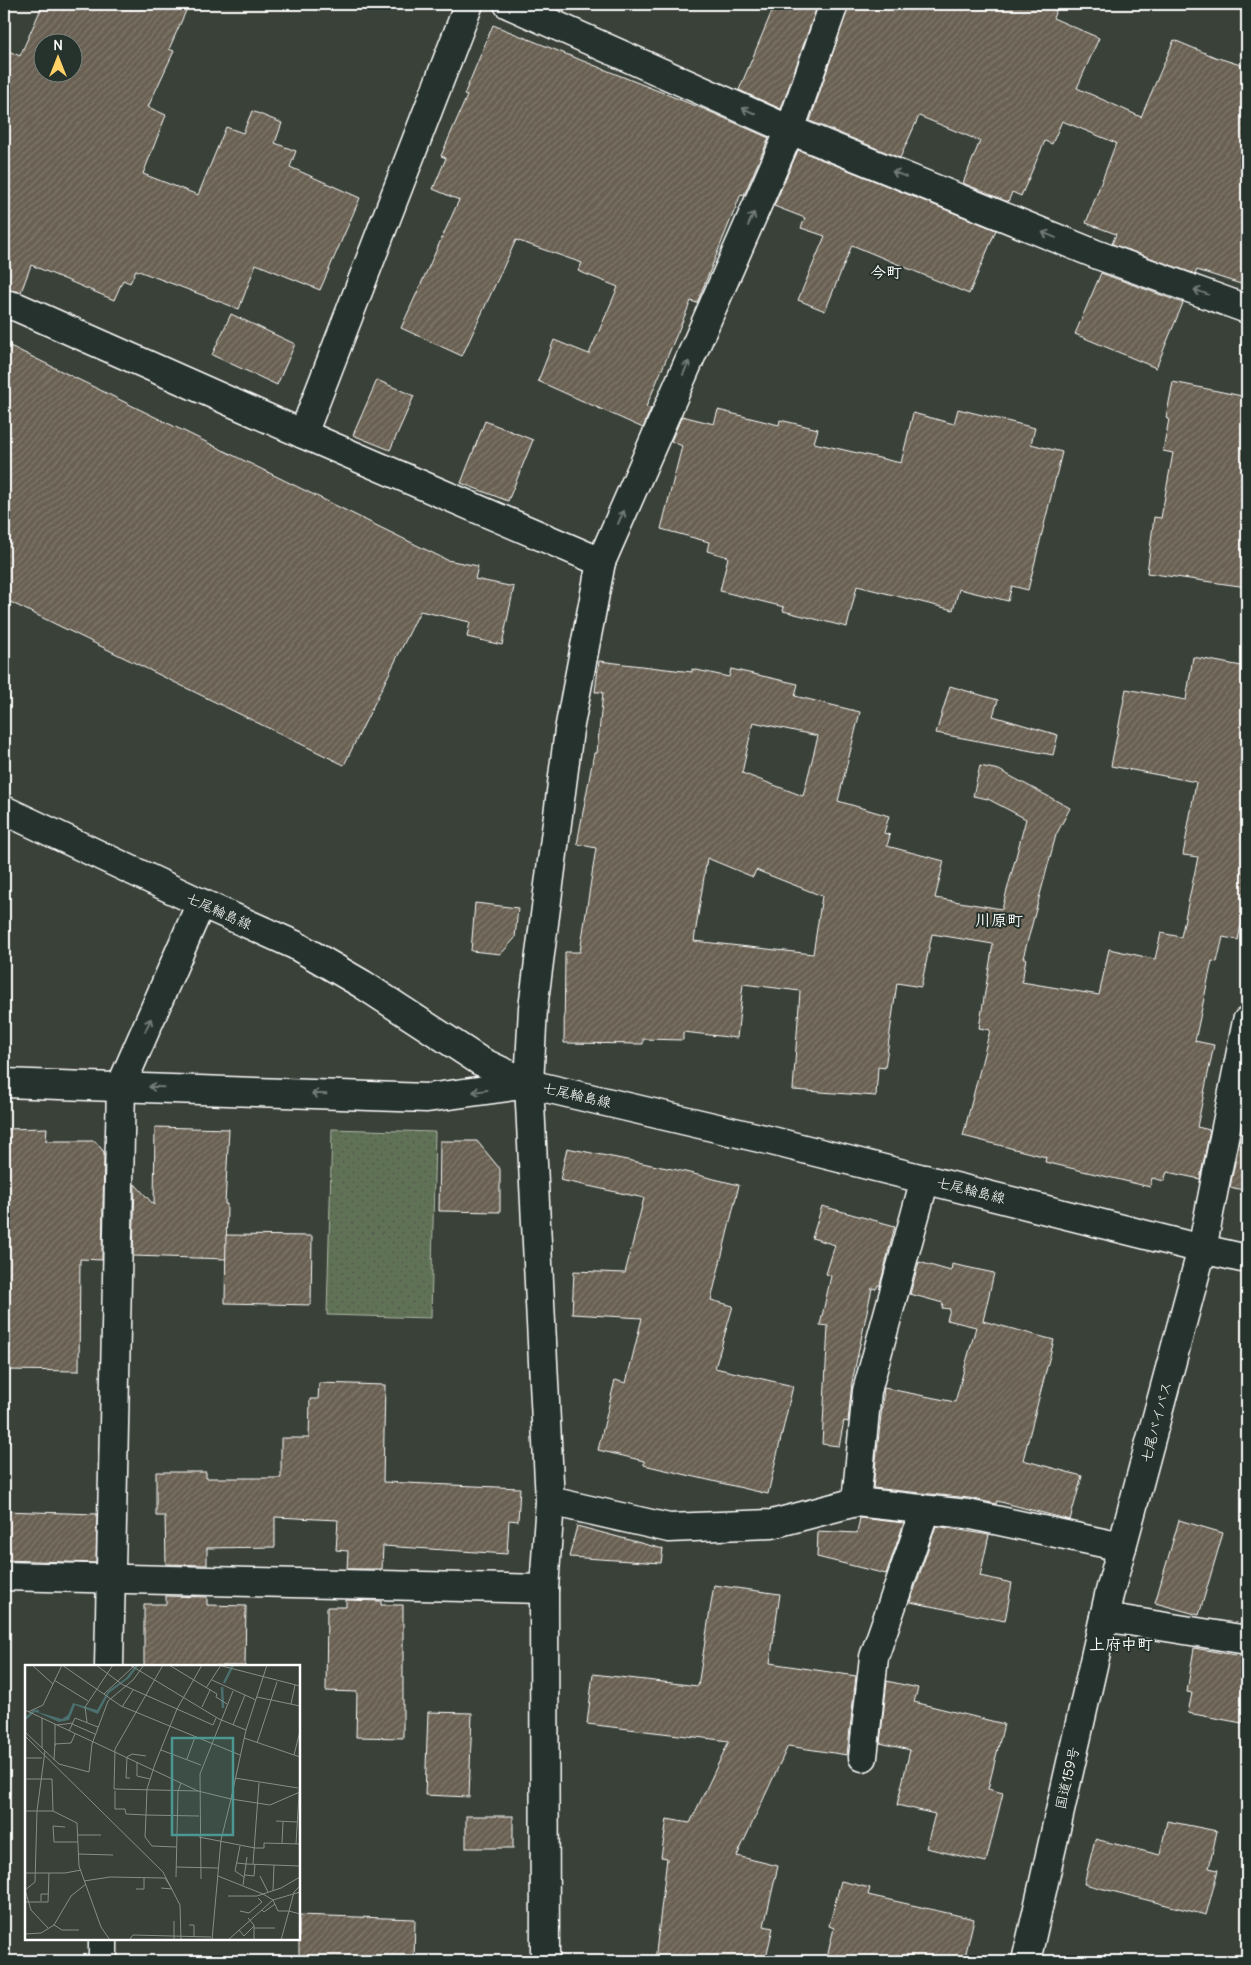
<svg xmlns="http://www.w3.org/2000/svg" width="1251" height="1965" font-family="Delius,'Klee One',sans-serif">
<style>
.grass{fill:url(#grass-dots);stroke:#b0b8aa}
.building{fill:url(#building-hatch);stroke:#fff;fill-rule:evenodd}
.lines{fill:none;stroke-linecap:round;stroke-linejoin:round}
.minor-casing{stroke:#fff;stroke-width:31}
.major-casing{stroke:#fff;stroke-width:31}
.highway-casing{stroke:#fff;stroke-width:31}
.minor{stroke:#26332d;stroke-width:28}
.major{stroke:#26332d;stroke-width:28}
.highway{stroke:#26332d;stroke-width:28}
.oneway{stroke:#727a76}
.labels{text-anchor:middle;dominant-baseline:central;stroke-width:4;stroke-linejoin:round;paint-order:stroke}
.street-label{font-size:14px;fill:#fff;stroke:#26332d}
.quarter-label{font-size:16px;font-weight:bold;fill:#fff;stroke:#26332d}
.inset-river{fill:none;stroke:#4b706f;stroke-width:2.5}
.inset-road{fill:none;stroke:#898d88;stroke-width:1}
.view{fill:#4b9892;fill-opacity:0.15;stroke:#4b9892;stroke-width:2.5}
.inset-edge{fill:none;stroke:#fff;stroke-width:2.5}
</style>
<defs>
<pattern id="grass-dots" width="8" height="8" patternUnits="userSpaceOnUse" patternTransform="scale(1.25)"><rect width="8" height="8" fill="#607255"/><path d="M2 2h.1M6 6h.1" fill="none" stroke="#53594f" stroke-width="1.8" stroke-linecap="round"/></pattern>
<pattern id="building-hatch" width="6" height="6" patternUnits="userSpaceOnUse" patternTransform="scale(1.25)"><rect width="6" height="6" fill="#696152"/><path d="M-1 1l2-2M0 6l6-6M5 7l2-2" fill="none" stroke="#80796c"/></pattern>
</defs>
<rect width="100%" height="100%" fill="#3a4138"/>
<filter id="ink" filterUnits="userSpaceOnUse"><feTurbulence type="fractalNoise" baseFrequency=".02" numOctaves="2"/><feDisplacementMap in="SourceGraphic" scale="10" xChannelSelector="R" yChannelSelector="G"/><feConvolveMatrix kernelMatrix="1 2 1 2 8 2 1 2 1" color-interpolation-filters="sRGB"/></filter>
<g filter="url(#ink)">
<polygon class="grass" points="332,1129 435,1132 431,1318 327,1315"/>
<g class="building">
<path d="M43,4H189L169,49L174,51L148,107L166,115L143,174L198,195L226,127L243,133L252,111L282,123L275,143L296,151L290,167L360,198L320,290L256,264L239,309L136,270L130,283L123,280L114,300L31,265L21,292L4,289V49L20,56ZM42,42H72V72H42Z"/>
<polygon points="775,4 818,4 781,109 739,90"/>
<polygon points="849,4 1059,4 1053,18 1099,38 1077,88 1141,117 1174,40 1215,57 1247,67 1247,286 1197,270 1195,274 1112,244 1116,234 1086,223 1116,143 1062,121 1052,144 1045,141 1021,196 1012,192 1008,202 963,183 980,141 919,116 900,158 810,121"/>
<polygon points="493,25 706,110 769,138 744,195 741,194 697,303 691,301 646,407 651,408 643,428 538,381 554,340 589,354 618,287 578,271 582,263 516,240 462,356 401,328 459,200 433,189 446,158 441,156 467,96 464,95"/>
<polygon points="798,150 996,230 969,294 852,245 825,311 798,300 825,236 801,228 805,218 774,206"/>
<polygon points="1101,273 1183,303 1156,368 1075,334"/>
<polygon points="231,314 295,344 277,385 212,355"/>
<polygon points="4,343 447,560 478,566 475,579 514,587 502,645 467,637 470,622 420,611 344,765 4,599"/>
<polygon points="377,380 414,396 390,450 353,435"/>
<polygon points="1173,382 1247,397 1247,587 1147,573 1154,517 1161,518 1173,453 1163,451 1169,419 1166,418"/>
<polygon points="958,409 1035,428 1031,444 1062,452 1028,590 1012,586 1008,601 959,589 953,610 857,586 847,627 783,611 784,607 720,591 728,557 707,551 709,542 661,529 682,446 671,441 682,416 714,424 718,410 779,425 780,420 818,429 814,443 901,463 913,413 954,424"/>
<polygon points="485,421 533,440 508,501 461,483"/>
<path d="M1193,657L1247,667V895L1238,940L1223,937L1217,962L1212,961L1195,1041L1214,1045L1197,1127L1210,1130L1200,1179L1167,1172L1164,1181L1152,1178L1150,1187L1045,1162L1046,1157L963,1136L990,1030L979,1028L993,944L932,934L921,987L897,983L885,1068L878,1067L876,1096L793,1090L800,991L743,984L737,1038L683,1032V1040L643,1039V1044L564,1043L565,952H580L596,848L577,844L594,753H597L603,692H595L599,661L692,672V669L729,677L731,669L798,684L795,696L860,712L838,801L889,816L884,833L890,835L887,846L944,861L935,898L1002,909L1026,819L988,799L973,796L980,766L999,770L1070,808L1056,835L1023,958H1026L1022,982L1099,995L1109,949L1155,959L1161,933L1181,937L1198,857L1183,855L1196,782L1111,766L1126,689L1186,700ZM753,722L818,736L803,796L742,773ZM707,858L753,877L756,870L822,896L813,954L694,941Z"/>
<polygon points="950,686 998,700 993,716 1058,735 1053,755 936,733"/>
<polygon points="475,903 518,908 515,938 501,954 471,951"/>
<polygon points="155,1127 229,1129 225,1204 227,1204 226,1259 133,1256 135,1184 154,1205"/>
<polygon points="47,1128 46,1141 95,1141 104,1152 102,1260 80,1259 79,1371 4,1370 4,1129"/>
<polygon points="1240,1138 1247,1141 1247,1191 1230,1187"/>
<polygon points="440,1141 477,1141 500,1169 500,1212 439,1211"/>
<polygon points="567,1148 677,1170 739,1185 711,1300 733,1306 715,1368 793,1386 768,1494 644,1465 644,1461 598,1450 615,1380 626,1383 642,1318 572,1314 574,1271 625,1273 644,1198 560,1180"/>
<polygon points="822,1206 895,1226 880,1285 878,1285 876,1289 872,1288 852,1382 848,1422 844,1421 839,1446 822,1444 828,1326 820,1325 831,1276 826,1274 835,1245 812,1238"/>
<polygon points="226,1235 312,1236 311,1305 225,1303"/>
<polygon points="919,1262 951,1271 952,1264 994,1273 983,1321 1054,1340 1023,1460 1082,1476 1070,1520 997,1501 996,1504 969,1498 873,1488 884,1388 955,1402 976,1327 947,1320 950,1309 942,1308 943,1303 910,1294"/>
<polygon points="319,1383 385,1385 383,1482 520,1488 518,1521 509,1520 507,1554 383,1546 382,1569 347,1569 348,1551 336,1550 338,1520 275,1517 275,1547 207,1548 207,1565 166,1564 165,1516 156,1516 156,1472 206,1472 206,1478 281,1478 281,1438 309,1438 310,1399 318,1399"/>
<polygon points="4,1511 97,1514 96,1563 4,1560"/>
<polygon points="860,1518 904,1523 886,1574 817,1557 818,1531 857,1533"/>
<polygon points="1179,1520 1223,1533 1199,1615 1155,1603"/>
<polygon points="577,1526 663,1549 661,1563 569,1557"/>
<polygon points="936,1526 989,1535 980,1576 1012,1583 1005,1621 910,1602"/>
<polygon points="714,1585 780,1594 770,1663 856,1676 847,1755 788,1746 737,1856 778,1866 764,1926 773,1928 765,1961 655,1961 667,1858 661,1857 667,1819 690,1823 729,1741 587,1724 593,1674 698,1686"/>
<polygon points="166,1596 207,1597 207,1605 208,1605 246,1606 245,1666 144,1666 144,1604 166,1604"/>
<polygon points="346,1600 381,1601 381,1605 403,1605 403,1738 356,1737 357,1692 326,1691 327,1607 346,1607"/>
<polygon points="1194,1648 1247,1657 1247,1691 1242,1723 1188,1713 1192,1693 1187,1692"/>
<polygon points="887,1681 918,1688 914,1702 1004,1724 988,1789 1003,1793 986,1862 926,1848 935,1814 897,1805 910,1750 880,1743"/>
<polygon points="428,1712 472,1713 469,1797 425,1795"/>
<rect x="466" y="1816" width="47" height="32"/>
<polygon points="1167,1821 1217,1831 1209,1868 1218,1870 1206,1915 1084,1884 1095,1839 1160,1855"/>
<polygon points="841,1881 870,1888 868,1895 974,1919 964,1961 826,1961 834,1928 829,1926"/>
<polygon points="299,1915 415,1919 414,1961 299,1961"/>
</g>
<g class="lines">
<g class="minor-casing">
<g id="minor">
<polyline points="508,4 790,130 1098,255 1247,309"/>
<polyline points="4,304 17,307 303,434 601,562"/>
<polyline points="303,434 469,4"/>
<polyline points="4,1083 427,1098 529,1084"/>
<polyline points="1202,1249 1247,1021"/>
<polyline points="550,1501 669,1528 772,1524 856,1502 867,1391 925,1179"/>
<polyline points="856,1502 967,1514 1122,1547"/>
<polyline points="4,1576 544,1589"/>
<polyline points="1104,1617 1247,1640"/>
<polyline points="109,1666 121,1086 201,903"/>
<polyline points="863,1757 874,1657 925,1510"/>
<polyline points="103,1961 103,1939"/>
<polyline points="545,1961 544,1589 550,1501 529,1084 533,1008 569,730 601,562 790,130 834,4"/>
</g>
</g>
<g class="major-casing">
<polyline id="major" points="4,810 201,903 295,945 362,984 480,1061 529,1084 764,1139 1202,1249"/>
</g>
<g class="highway-casing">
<polyline id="highway" points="1026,1961 1109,1595 1202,1249 1247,1259"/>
</g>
<use href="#minor" class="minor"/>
<use href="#major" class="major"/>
<use href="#highway" class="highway"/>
</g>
<defs><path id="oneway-shaft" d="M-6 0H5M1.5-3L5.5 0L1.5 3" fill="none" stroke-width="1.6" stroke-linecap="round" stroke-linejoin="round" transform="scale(1.25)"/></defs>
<g class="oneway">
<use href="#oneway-shaft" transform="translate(749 111) rotate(-156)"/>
<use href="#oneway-shaft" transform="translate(899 174) rotate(-158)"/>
<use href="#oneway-shaft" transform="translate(751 219) rotate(-66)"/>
<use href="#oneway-shaft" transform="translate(1049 235) rotate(-158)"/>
<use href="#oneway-shaft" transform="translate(1201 292) rotate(-160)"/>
<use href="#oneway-shaft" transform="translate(686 368) rotate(-66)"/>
<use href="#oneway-shaft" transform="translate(621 517) rotate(-66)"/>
<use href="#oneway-shaft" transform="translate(148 1025) rotate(-66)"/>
<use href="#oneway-shaft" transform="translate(156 1087) rotate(-178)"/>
<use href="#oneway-shaft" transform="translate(480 1091) rotate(172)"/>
<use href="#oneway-shaft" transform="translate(319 1094) rotate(-178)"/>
</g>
</g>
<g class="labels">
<g class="street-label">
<text transform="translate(219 911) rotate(24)">七尾輪島線</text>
<text transform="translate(577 1095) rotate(13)">七尾輪島線</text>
<text transform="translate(971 1190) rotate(14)">七尾輪島線</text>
<text transform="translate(1156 1422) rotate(-75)">七尾バイパス</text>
<text transform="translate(1067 1778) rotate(-77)">国道159号</text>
</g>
<g class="quarter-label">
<text x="886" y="272">今町</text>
<text x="999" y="920">川原町</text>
<text x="1121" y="1644">上府中町</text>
</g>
</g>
<g transform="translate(25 1665)">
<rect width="275" height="275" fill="#3a4138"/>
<path d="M111,0H114L104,13L84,28L73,49L50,40L44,55L34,57L9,46L37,54L43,50L48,38L72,45L83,26L101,13Z" fill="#4b706f"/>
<path class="inset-river" d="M199,18L208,0M197,22L198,43M0,54L9,46H14"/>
<path class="inset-road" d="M7,0L28,19M37,0L96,41L215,90M71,0L98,20L188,60L191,53M105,0L194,54L221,65M138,0L90,84L89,124L173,126M144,0L192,29L191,32L202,39M193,0L275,21M29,15L63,36M187,15L231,35M181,23L196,0M79,29L109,1M232,32L275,41M266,39L270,20M97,42L108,25M177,42L185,25M0,45L173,126L206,134M3,47L18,40L37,0M62,57L60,42L88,0M47,59L70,69M32,60L48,58M208,60L220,30M44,66L50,53L73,62M0,67L34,99L64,107M0,71L138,207L155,240L156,275M219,73L275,92M232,78L252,17M30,81V59M17,83V53M136,85L176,100M269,90L275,66M0,93H17M162,94L170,72M29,95L30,79L46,78L50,69M112,97V111L125,114M64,107L67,79L83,36L108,15L119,0M105,113H101L102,92L107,89L121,91M210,113L273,123M0,114H27L28,146M90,126V144H100L101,149L121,150L120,172L127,181L151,182M206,134L221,65L242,0M0,146H28L52,158L54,201L76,262L85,275M174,151L121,150L122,124L130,99L152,44L177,0M251,156L272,157M40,162L28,161L29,177H53M53,170H76M174,172L230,183H239V178L275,179M257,179L258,157M271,179L275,113M215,181L210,206L219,212M53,189L88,190M212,198L221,199L222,192M228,199L234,118M151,202L193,203M0,208H40L56,205M220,210L229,211L230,199M193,211L238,229L248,235L253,246H264L256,275M235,211L243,227M151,212L153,126L156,118M176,214L175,109L208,26M59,216L85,212L140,213L147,224L136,223M218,220L221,199L275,201M275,221L269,227L264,246L275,249M111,224H119V213M0,225L10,217L12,146L20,86M0,225L6,245L23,263M248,226L249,200M203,231H232L256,223L275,212M16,236V229H24M0,237H23L24,208M237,245L239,247L250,239M215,246L224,248L237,237L233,233M223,253L229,260V275M149,256V275M29,260L37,265H54M164,260H169V271M229,263H250M214,265L219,271L229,261M0,269L16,268L29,260L46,231L61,219M104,275L108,270L186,272M187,275L196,175L206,134L245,140L275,127M203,275L248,235L275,227"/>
<path class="view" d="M147,73H208V170H147Z"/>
<rect width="275" height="275" class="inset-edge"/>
</g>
<rect width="1251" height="1965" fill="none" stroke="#26332d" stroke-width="20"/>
<rect x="10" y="10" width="1231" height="1945" fill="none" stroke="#fff" stroke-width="2" filter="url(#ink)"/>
<g transform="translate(58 58)"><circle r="24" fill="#26332d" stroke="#7d8581"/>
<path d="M0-4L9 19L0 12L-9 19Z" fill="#ffd166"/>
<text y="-8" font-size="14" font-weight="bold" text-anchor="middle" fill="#ffffff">N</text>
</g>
</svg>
